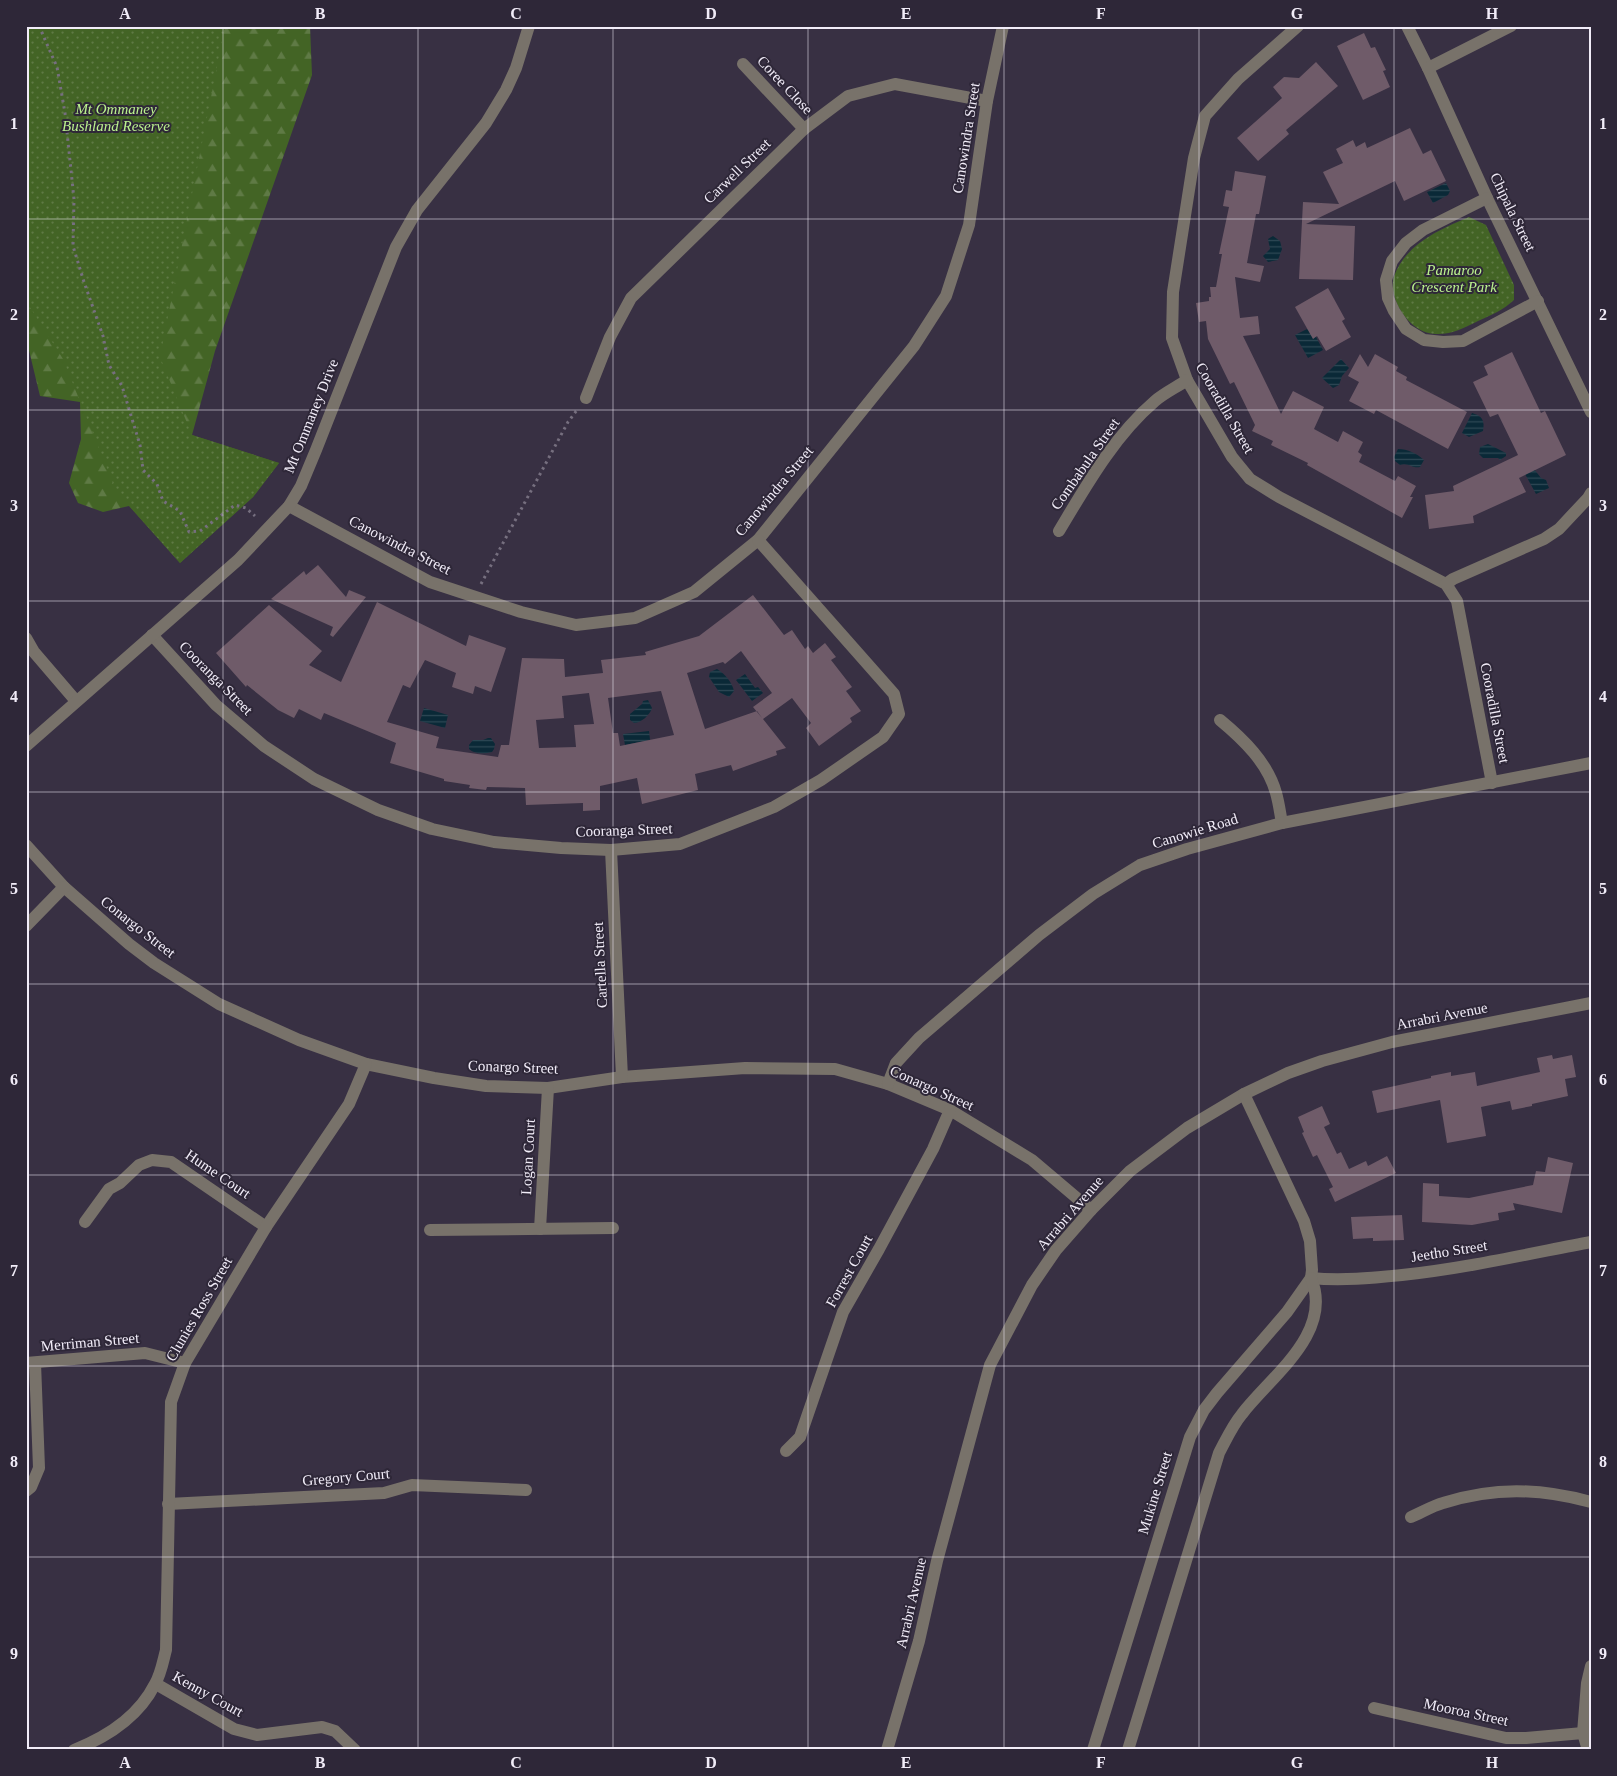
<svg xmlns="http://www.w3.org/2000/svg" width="1617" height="1776" font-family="'Times New Roman',serif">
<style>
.forest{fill:url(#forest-firs)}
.park{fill:url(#park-dots)}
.water{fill:url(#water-rules)}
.building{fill:#6f5b69;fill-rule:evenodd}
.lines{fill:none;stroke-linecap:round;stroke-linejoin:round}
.path{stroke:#766f7f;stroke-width:3;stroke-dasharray:2.5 4;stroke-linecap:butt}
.minor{stroke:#78726a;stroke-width:12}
.grid{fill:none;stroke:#f1ecf8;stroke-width:1;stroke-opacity:0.55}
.labels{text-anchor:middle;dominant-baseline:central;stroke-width:4;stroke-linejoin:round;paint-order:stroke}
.street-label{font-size:15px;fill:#f1ecf8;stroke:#2e2738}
.park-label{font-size:15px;font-style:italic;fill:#bbf28e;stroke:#2e2738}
.neatline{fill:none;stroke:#f1ecf8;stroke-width:2}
.grid-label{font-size:16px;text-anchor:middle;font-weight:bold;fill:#f1ecf8}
</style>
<defs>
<pattern id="forest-firs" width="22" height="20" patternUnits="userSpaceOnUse" patternTransform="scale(1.25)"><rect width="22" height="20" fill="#436425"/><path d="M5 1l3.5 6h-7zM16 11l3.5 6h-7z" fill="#5f7a45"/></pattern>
<pattern id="park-dots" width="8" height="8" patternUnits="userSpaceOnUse" patternTransform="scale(1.25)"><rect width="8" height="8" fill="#436425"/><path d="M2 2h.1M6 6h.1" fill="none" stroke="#5f7a45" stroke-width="1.8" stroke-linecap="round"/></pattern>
<pattern id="water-rules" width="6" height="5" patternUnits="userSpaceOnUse" patternTransform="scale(1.25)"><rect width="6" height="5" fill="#0a2937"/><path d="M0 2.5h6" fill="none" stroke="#2e4855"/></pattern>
</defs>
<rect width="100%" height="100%" fill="#383043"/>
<polygon class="forest" points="26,26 310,26 312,75 215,351 192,435 279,463 253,497 180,563 129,506 103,512 78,503 69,483 81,439 80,402 40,396 26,338"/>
<g class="park">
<polygon points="26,26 225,26 160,357 192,435 279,463 253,497 180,563 116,491 63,359 26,301"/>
<path d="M1469,217L1486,225L1514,285V300C1503,310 1492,315 1478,321C1464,328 1451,335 1435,334C1411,333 1391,304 1393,282C1393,277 1397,269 1400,264C1415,240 1443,228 1469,217Z"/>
</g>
<g class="water">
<polygon points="1446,183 1450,191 1448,195 1433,203 1427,192"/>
<polygon points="1273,236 1280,241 1282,249 1278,260 1268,262 1263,256 1270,249 1268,239"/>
<polygon points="1307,329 1316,337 1323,350 1308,358 1295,335"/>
<polygon points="1341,359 1349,368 1342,376 1339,385 1333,388 1322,378"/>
<path d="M1472,413C1482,416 1485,420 1483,431L1469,437L1462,433Z"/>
<polygon points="1488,444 1506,453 1506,456 1500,460 1498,458 1483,458 1479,454 1480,447"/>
<path d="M1398,449C1408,449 1416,453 1424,460L1420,467C1413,469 1408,462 1400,465L1395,461L1394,457Z"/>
<polygon points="1534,469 1541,478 1546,480 1549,488 1536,494 1525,474"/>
<path d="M717,669C725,674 732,682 734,691L729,697L719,692L709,677L710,672Z"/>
<polygon points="745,674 755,688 758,687 763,693 752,701 736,680"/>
<path d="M648,700L652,708C650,715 641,723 634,723L630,720V714L642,704L643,701Z"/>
<polygon points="424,708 448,715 445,728 420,721"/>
<polygon points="649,731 650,740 625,745 623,734"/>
<path d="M488,738H491L495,744L494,749L492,752C485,754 474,754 469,749V745L473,740H483Z"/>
</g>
<g class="building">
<polygon points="1364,33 1371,48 1375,47 1386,70 1383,71 1390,87 1363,100 1337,46"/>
<polygon points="1316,62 1338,86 1286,130 1289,134 1258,161 1237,138 1282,98 1273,87 1284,77 1299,78"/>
<polygon points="1410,128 1423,154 1431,150 1446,181 1404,201 1395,181 1306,224 1355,226 1353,280 1299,279 1303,202 1339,204 1323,172 1343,163 1336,149 1353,140 1356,147 1365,142 1367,148"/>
<polygon points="1235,171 1266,176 1259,214 1256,214 1247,263 1264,266 1260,282 1235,277 1240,318 1258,316 1260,334 1243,336 1281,414 1293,391 1324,407 1314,429 1338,442 1343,431 1363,442 1358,452 1362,455 1359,462 1395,481 1398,476 1416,486 1410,497 1413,497 1402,518 1307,465 1308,463 1271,445 1273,441 1252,431 1255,425 1234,382 1230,384 1208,339 1206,321 1199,322 1196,303 1209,301 1209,297 1211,297 1210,287 1216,287 1222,254 1219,254 1229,207 1223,206 1226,190 1232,191"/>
<polygon points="1328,288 1345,319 1342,321 1351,337 1326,351 1317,336 1313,339 1295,307"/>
<polygon points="1512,352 1541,413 1545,411 1566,455 1519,478 1526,492 1473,516 1474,523 1429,529 1425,495 1454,491 1453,486 1518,455 1498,414 1490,417 1473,382 1488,375 1484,366"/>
<polygon points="1360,354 1368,367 1375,354 1398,367 1396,371 1407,377 1406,380 1467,412 1448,449 1376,410 1374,414 1349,401 1359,382 1348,376"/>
<polygon points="318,565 346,597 349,590 366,597 333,637 330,635 333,627 271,599 304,571 306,575"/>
<path d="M753,595L784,635L792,630L805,649L808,646L813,653L825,643L836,657L831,660L852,687L846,691L861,711L850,718L852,722L819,746L806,728L811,723L792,698L763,719L786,748L776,751L777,755L733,771L731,765L695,774L698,790L642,804L637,778L600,786V810L583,811V803L526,805L525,788L487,787L486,790L469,788L470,785L444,781V779L390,763L396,743L324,713L321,720L299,709L294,718L278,710L247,685L246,687L216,653L269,605L322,651L309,665L341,682L377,602L466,646L469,635L506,648L491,692L475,686L473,694L452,687L456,673L425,660L410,688L403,685L387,722L439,737L436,748L498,757L501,745H509L522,658L564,659L565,677L603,673L601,660L646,655L645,652L699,636ZM741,651L772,693L753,707L762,718L757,711L705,729L687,673L723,662L725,664ZM661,691L674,735L620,746L618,733H613L608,698ZM589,693L594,724L574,725L576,747L539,748L536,720L564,718L562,696Z"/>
<polygon points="1552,1055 1553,1059 1572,1055 1576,1077 1565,1079 1568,1096 1532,1104 1532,1106 1512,1110 1510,1101 1481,1107 1486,1136 1447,1143 1440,1100 1377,1113 1372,1091 1431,1078 1431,1076 1451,1072 1451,1076 1475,1072 1477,1086 1540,1072 1537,1058"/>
<polygon points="1322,1106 1330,1124 1324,1127 1337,1154 1341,1152 1349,1169 1366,1161 1368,1166 1387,1156 1396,1173 1335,1202 1329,1189 1333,1187 1317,1155 1313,1157 1302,1133 1304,1132 1298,1117"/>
<polygon points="1548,1157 1573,1163 1562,1213 1513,1203 1515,1210 1498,1213 1499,1220 1472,1225 1422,1222 1423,1183 1439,1184 1439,1196 1469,1198 1533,1185 1536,1171 1545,1172"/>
<polygon points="1402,1215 1404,1240 1373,1241 1373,1238 1353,1239 1351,1217"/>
</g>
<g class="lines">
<g class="path">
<polyline points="39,26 57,67 65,113 74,199 73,246 84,282 103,336 109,365 122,386 140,445 143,470 157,484 163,501 180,511 189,532 200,531 235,505 246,508 255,516"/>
<polyline points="481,584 568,422 577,410"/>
</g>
<g class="minor">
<polyline points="1298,26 1238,79 1205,116 1194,158 1173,292 1172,338 1187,380 1232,457 1250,479 1279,497 1446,584 1457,601 1492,783"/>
<polyline points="1407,26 1428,68 1487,198 1591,412"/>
<polyline points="743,64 804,129"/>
<polyline points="1428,68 1511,26"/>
<polyline points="1487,198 1423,230 1406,243 1392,261 1386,280 1388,298 1394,311 1406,329 1424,340 1443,342 1463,341 1538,301"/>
<polyline points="586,398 610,337 631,298 804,129 848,96 895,84 987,101"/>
<polyline points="289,506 430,582 521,612 576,625 635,618 694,592 758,540 914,346 946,296 969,225 987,101 1003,26"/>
<path d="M1059,531C1086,486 1114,436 1155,401C1164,393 1177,387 1187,380"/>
<polyline points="1446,584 1453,579 1544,539 1559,529 1588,498 1591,493"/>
<polyline points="152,635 216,705 264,746 314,779 378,810 432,829 494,842 561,848 611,850 680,844 774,807 821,780 883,737 899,714 894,694 758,540"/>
<polyline points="26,638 34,652 76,701"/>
<path d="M1220,720C1243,739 1268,763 1276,793C1279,803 1280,813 1282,823"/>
<polyline points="26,746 238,560 289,506 301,486 316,450 396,247 417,210 486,123 506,90 516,68 529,26"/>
<polyline points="26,845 64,887 129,944 154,963 219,1004 299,1040 366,1064 434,1078 486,1086 548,1088 622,1077 745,1068 835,1069 888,1084 950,1110 1032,1160 1091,1210"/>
<polyline points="611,850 622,1077"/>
<polyline points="26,926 64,887"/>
<polyline points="888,1084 896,1063 919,1038 1039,935 1093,894 1140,865 1187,849 1282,823 1591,763"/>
<polyline points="85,1222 109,1189 120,1183 139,1165 152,1160 171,1162 266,1227"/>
<polyline points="540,1229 548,1088"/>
<polyline points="430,1230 613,1228"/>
<path d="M1311,1278C1341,1281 1372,1278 1402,1275C1466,1268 1528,1254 1591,1242"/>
<polyline points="26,1363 145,1353 185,1363"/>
<polyline points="786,1451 800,1437 843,1312 879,1249 933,1149 950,1110"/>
<polyline points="26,1491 31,1487 39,1468 35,1363"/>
<polyline points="168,1504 384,1493 412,1485 526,1490"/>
<path d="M1411,1517C1421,1513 1432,1506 1443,1503C1494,1487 1539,1488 1591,1502"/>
<polyline points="156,1684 234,1729 257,1735 322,1727 335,1731 355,1750"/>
<polyline points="1374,1708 1506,1738 1526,1738 1583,1733"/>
<path d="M74,1750C107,1737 139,1716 155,1684C161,1674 163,1661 166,1650L171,1402L185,1363L266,1227L349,1104L366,1064"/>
<polyline points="887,1750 919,1641 937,1561 990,1365 1032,1285 1056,1250 1091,1210 1130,1171 1187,1128 1244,1094 1288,1073 1322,1061 1392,1042 1591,1003"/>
<polyline points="1093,1750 1190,1437 1204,1410 1217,1393 1287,1312 1311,1278 1312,1270 1310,1241 1304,1221 1244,1094"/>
<path d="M1128,1750L1219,1453C1226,1440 1232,1426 1242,1414C1271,1376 1334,1333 1311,1278"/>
<polyline points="1588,1750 1583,1733 1587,1683 1591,1666"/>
</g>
</g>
<path class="grid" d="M223,26V1750M418,26V1750M613,26V1750M808,26V1750M1004,26V1750M1199,26V1750M1394,26V1750M26,219H1591M26,410H1591M26,601H1591M26,792H1591M26,984H1591M26,1175H1591M26,1366H1591M26,1557H1591"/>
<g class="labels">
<g class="street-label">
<text transform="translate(785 85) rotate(47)">Coree Close</text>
<text transform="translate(966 138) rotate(-81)">Canowindra Street</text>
<text transform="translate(737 171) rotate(-44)">Carwell Street</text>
<text transform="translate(1513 212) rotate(64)">Chipala Street</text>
<text transform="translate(1225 408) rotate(60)">Cooradilla Street</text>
<text transform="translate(311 416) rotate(-68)">Mt Ommaney Drive</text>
<text transform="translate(1085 464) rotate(-55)">Combabula Street</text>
<text transform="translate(774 491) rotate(-50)">Canowindra Street</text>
<text transform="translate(400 545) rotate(27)">Canowindra Street</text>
<text transform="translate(216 678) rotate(45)">Cooranga Street</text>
<text transform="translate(1495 713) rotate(79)">Cooradilla Street</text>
<text transform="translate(624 830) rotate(-2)">Cooranga Street</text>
<text transform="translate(1195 831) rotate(-17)">Canowie Road</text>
<text transform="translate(138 927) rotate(38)">Conargo Street</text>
<text transform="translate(600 965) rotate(-93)">Cartella Street</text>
<text transform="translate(1442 1016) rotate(-11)">Arrabri Avenue</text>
<text transform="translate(513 1067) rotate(2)">Conargo Street</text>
<text transform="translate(932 1088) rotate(24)">Conargo Street</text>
<text transform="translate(528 1157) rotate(-87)">Logan Court</text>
<text transform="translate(218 1174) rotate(34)">Hume Court</text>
<text transform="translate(1070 1213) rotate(-49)">Arrabri Avenue</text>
<text transform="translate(1449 1251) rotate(-9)">Jeetho Street</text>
<text transform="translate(849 1271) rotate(-61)">Forrest Court</text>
<text transform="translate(199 1309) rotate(-60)">Clunies Ross Street</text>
<text transform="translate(90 1342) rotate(-5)">Merriman Street</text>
<text transform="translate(346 1477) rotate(-5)">Gregory Court</text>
<text transform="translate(1155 1493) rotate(-73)">Mukine Street</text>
<text transform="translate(911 1603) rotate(-77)">Arrabri Avenue</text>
<text transform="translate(208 1694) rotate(29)">Kenny Court</text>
<text transform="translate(1466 1712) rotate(12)">Mooroa Street</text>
</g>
<g class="park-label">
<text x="116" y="109">Mt Ommaney<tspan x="116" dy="17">Bushland Reserve</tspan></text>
<text x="1454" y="270">Pamaroo<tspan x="1454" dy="17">Crescent Park</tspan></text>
</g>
</g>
<rect width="1617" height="1776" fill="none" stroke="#2e2738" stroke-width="55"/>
<rect x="28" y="28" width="1562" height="1720" class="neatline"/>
<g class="grid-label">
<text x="125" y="19">A</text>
<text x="320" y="19">B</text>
<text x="516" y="19">C</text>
<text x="711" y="19">D</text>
<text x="906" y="19">E</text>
<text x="1101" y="19">F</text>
<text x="1297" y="19">G</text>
<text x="1492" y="19">H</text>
<text x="14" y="129">1</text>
<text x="1603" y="129">1</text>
<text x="14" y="320">2</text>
<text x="1603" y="320">2</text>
<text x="14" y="511">3</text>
<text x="1603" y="511">3</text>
<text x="14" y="702">4</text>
<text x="1603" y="702">4</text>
<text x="14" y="894">5</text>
<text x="1603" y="894">5</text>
<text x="14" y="1085">6</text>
<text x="1603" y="1085">6</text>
<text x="14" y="1276">7</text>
<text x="1603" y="1276">7</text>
<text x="14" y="1467">8</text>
<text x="1603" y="1467">8</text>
<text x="14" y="1659">9</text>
<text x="1603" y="1659">9</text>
<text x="125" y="1768">A</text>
<text x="320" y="1768">B</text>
<text x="516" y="1768">C</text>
<text x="711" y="1768">D</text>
<text x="906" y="1768">E</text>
<text x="1101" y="1768">F</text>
<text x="1297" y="1768">G</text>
<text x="1492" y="1768">H</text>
</g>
</svg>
